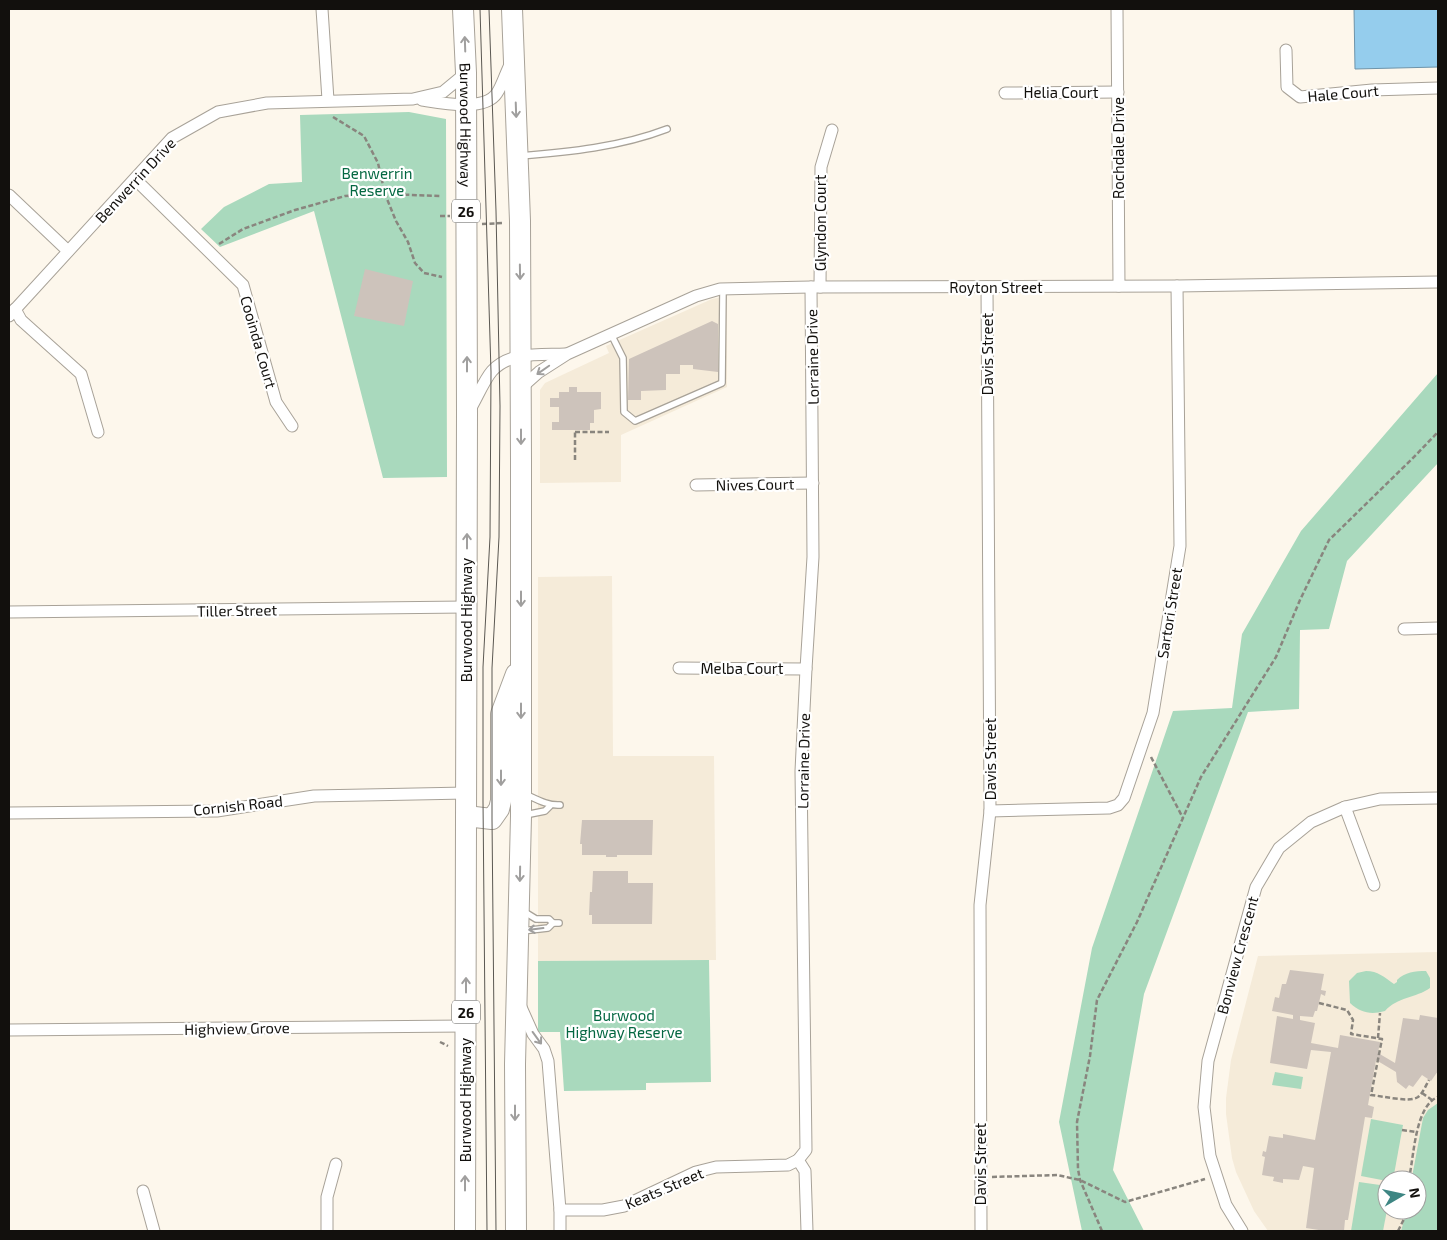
<svg xmlns="http://www.w3.org/2000/svg" width="1447" height="1240" font-family="'Exo 2',sans-serif">
<style>
.built{fill:#f5ebd9;fill-rule:evenodd}
.green{fill:#a9d9bd}
.water{fill:#95cded;stroke:#6e94aa}
.building{fill:#cdc3bb}
.lines{fill:none;stroke-linecap:round;stroke-linejoin:round}
.lane-casing{stroke:#a8a298;stroke-width:8}
.street-casing{stroke:#a8a298;stroke-width:13}
.highway-casing{stroke:#a8a298;stroke-width:22}
.path{stroke:#89857e;stroke-width:2.5;stroke-dasharray:5 2.5;stroke-linecap:butt}
.lane{stroke:#fff;stroke-width:5.5}
.street{stroke:#fff;stroke-width:11}
.highway{stroke:#fff;stroke-width:20}
.tram{stroke:#5b5852;stroke-width:1}
.oneway{stroke:#a09f9e}
.labels{text-anchor:middle;dominant-baseline:central;stroke-width:4.5;stroke-linejoin:round;paint-order:stroke}
.shield{fill:#fff;stroke:#595856;stroke-width:1}
.shield-label{font-size:14px;font-weight:bold;fill:#12100d}
.street-label{font-size:15px;fill:#12100d;stroke:#fff}
.park-label{font-size:15px;fill:#036741;stroke:#fff}
</style>
<rect width="100%" height="100%" fill="#fdf7ec"/>
<g class="built">
<polygon points="727,296 727,387 621,435 621,482 540,483 540,390 545,383 609,353 606,346 712,299"/>
<polygon points="612,576 613,756 714,756 716,960 538,961 538,577"/>
<path d="M1438,952V1231H1268L1254,1211L1236,1172L1232,1158L1226,1114V1098L1231,1060L1258,956ZM1387,1180H1417V1210H1387Z"/>
</g>
<g class="green">
<polygon points="409,112 446,119 447,477 383,478 314,211 220,247 201,229 224,207 269,184 302,182 300,115"/>
<polygon points="1438,373 1438,463 1347,561 1329,629 1300,630 1299,709 1248,712 1144,994 1113,1170 1144,1231 1082,1231 1059,1122 1092,948 1173,711 1232,708 1242,634 1301,531"/>
<polygon points="709,960 711,1082 646,1083 646,1090 564,1091 560,1032 538,1032 538,961"/>
<path d="M1366,971C1378,971 1384,977 1394,984L1397,982V980C1405,972 1415,971 1426,971L1430,978V988C1416,998 1397,997 1385,1011C1371,1015 1361,1013 1350,1003L1349,981L1357,973Z"/>
<polygon points="1275,1072 1303,1077 1301,1089 1272,1085"/>
<polygon points="1438,1103 1438,1231 1401,1231 1407,1210 1417,1210 1417,1180 1413,1180 1412,1177 1423,1118 1428,1110"/>
<polygon points="1371,1119 1403,1125 1393,1180 1387,1181 1361,1176"/>
<polygon points="1359,1182 1387,1186 1387,1210 1383,1231 1351,1231"/>
</g>
<polygon class="water" points="1354,9 1438,9 1438,67 1355,69"/>
<g class="building">
<polygon points="365,269 413,281 404,326 354,316"/>
<polygon points="712,321 718,324 718,372 693,369 693,365 680,365 680,374 666,374 666,390 641,391 641,400 628,400 629,359"/>
<polygon points="569,387 577,387 577,392 601,392 601,409 594,410 594,423 590,423 590,430 552,430 552,422 559,422 559,407 550,407 550,398 559,398 559,392 569,392"/>
<polygon points="582,820 653,820 652,855 617,855 617,857 606,857 606,855 582,855 582,844 580,844"/>
<polygon points="593,871 628,871 628,883 653,883 652,924 592,924 592,915 589,915 590,892 592,892"/>
<polygon points="1290,970 1324,974 1321,990 1326,991 1325,996 1321,994 1317,1011 1315,1011 1313,1017 1300,1016 1300,1020 1315,1023 1311,1043 1338,1048 1340,1035 1380,1042 1378,1053 1395,1063 1403,1018 1419,1020 1420,1015 1438,1018 1438,1071 1431,1081 1422,1075 1413,1087 1409,1085 1406,1089 1397,1082 1396,1072 1376,1060 1368,1105 1374,1107 1372,1118 1365,1117 1348,1220 1345,1220 1344,1231 1325,1231 1306,1228 1314,1168 1303,1166 1299,1180 1283,1179 1283,1183 1273,1181 1274,1177 1262,1175 1265,1157 1262,1156 1263,1151 1266,1152 1269,1136 1283,1138 1283,1134 1315,1140 1331,1052 1311,1050 1307,1069 1270,1063 1277,1016 1293,1019 1293,1015 1272,1011 1275,997 1279,998 1282,984 1286,984"/>
</g>
<g class="lines">
<g class="lane-casing">
<g id="lane">
<path d="M520,156C569,152 620,147 667,129"/>
<polyline points="611,334 623,358 624,412 635,421 722,383 723,289"/>
<path d="M525,794C536,799 548,806 560,805"/>
<polyline points="525,815 545,811 550,806"/>
<polyline points="523,911 536,919 549,919 553,923 559,923"/>
<polyline points="522,931 548,928 553,923"/>
</g>
</g>
<g class="street-casing">
<g id="street">
<polyline points="322,9 328,100"/>
<polyline points="1117,9 1119,286"/>
<polyline points="1286,50 1287,87 1300,97 1372,90 1438,88"/>
<polyline points="1005,93 1118,92"/>
<path d="M422,100C441,103 485,112 497,93C503,84 506,71 512,61"/>
<polyline points="135,179 243,285 276,402 292,426"/>
<polyline points="9,195 68,251"/>
<polyline points="820,287 821,167 832,130"/>
<polyline points="15,309 21,320 81,374 98,432"/>
<polyline points="9,316 172,138 218,112 267,103 413,99 443,92 466,73"/>
<polyline points="521,388 539,372 567,354 696,296 720,289 811,287 1177,286 1438,282"/>
<path d="M469,411C476,400 484,380 492,371C510,351 541,355 565,354"/>
<polyline points="696,485 813,483"/>
<polyline points="9,612 466,607"/>
<polyline points="1404,629 1438,628"/>
<polyline points="679,668 806,669"/>
<polyline points="1345,807 1374,885"/>
<polyline points="990,811 1109,808 1118,805 1124,798 1153,713 1180,546 1177,286"/>
<polyline points="9,813 217,811 314,796 466,793"/>
<polyline points="520,1005 533,1034 544,1049 548,1061 560,1210 560,1231"/>
<polyline points="9,1030 466,1026"/>
<polyline points="143,1191 154,1231"/>
<polyline points="560,1210 603,1210 624,1206 696,1172 716,1167 788,1165 798,1160"/>
<polyline points="327,1231 327,1197 336,1164"/>
<polyline points="807,1231 805,1171 798,1160 806,1150 801,771 806,669 813,557 811,287"/>
<polyline points="981,1231 980,905 990,811 987,287"/>
<polyline points="1242,1231 1226,1205 1210,1156 1204,1107 1208,1061 1256,887 1279,848 1311,822 1345,807 1380,799 1438,798"/>
</g>
</g>
<g class="highway-casing">
<g id="highway">
<path id="s1" d="M463,9L466,73L467,413L465,1231"/>
<polyline points="512,9 520,221 521,460 521,816 515,1064 516,1231"/>
<polyline points="466,816 492,819 499,809 501,801 501,714 516,674"/>
</g>
</g>
<g class="path">
<polyline points="333,117 364,136 378,163 385,194 396,221 408,242 415,263 424,273 442,277"/>
<polyline points="440,216 450,216"/>
<polyline points="482,224 503,223"/>
<polyline points="219,244 243,229 295,210 345,196 385,194 441,196"/>
<polyline points="575,432 609,432"/>
<polyline points="575,460 575,430"/>
<polyline points="1151,757 1183,818"/>
<path d="M1319,1003L1347,1010L1353,1020L1351,1034L1382,1039L1371,1095C1383,1096 1409,1103 1418,1097C1423,1093 1426,1085 1429,1080"/>
<polyline points="1378,1038 1380,1013"/>
<polyline points="440,1042 448,1046"/>
<polyline points="1422,1093 1432,1100"/>
<polyline points="1402,1130 1417,1132"/>
<polyline points="992,1177 1057,1175 1080,1180 1125,1202 1205,1179"/>
<path d="M1411,1180L1410,1173C1414,1153 1416,1105 1438,1097"/>
<polyline points="1102,1231 1080,1180 1078,1169 1077,1122 1090,1056 1097,1000 1137,922 1201,777 1276,657 1300,600 1329,540 1412,459 1438,432"/>
<polyline points="1398,1231 1404,1219 1405,1210"/>
</g>
<use href="#lane" class="lane"/>
<use href="#street" class="street"/>
<use href="#highway" class="highway"/>
<g class="tram">
<polyline points="480,9 491,372 490,537 483,667 483,801 487,1231"/>
<polyline points="489,9 496,211 500,406 499,537 492,668 492,819 496,1231"/>
</g>
</g>
<defs><path id="oneway-shaft" d="M-6 0H5M1.5-3L5.5 0L1.5 3" fill="none" stroke-width="1.6" stroke-linecap="round" stroke-linejoin="round" transform="scale(1.25)"/></defs>
<g class="oneway">
<use href="#oneway-shaft" transform="translate(465 44) rotate(-92)"/>
<use href="#oneway-shaft" transform="translate(516 110) rotate(88)"/>
<use href="#oneway-shaft" transform="translate(520 272) rotate(89)"/>
<use href="#oneway-shaft" transform="translate(467 364) rotate(-90)"/>
<use href="#oneway-shaft" transform="translate(543 370) rotate(145)"/>
<use href="#oneway-shaft" transform="translate(521 437) rotate(90)"/>
<use href="#oneway-shaft" transform="translate(467 541) rotate(-90)"/>
<use href="#oneway-shaft" transform="translate(521 599) rotate(90)"/>
<use href="#oneway-shaft" transform="translate(521 711) rotate(90)"/>
<use href="#oneway-shaft" transform="translate(501 778) rotate(90)"/>
<use href="#oneway-shaft" transform="translate(520 874) rotate(91)"/>
<use href="#oneway-shaft" transform="translate(536 929) rotate(173)"/>
<use href="#oneway-shaft" transform="translate(466 985) rotate(-90)"/>
<use href="#oneway-shaft" transform="translate(537 1038) rotate(54)"/>
<use href="#oneway-shaft" transform="translate(515 1113) rotate(90)"/>
<use href="#oneway-shaft" transform="translate(465 1183) rotate(-90)"/>
</g>
<g class="labels">
<g class="shield">
<rect x="452" y="199.5" width="28" height="23" rx="4"/>
<rect x="452" y="1000.5" width="28" height="23" rx="4"/>
</g>
<g class="shield-label">
<text x="466" y="211">26</text>
<text x="466" y="1012">26</text>
</g>
<g class="street-label">
<text x="1061" y="92">Helia Court</text>
<text transform="translate(1343 93) rotate(-5)">Hale Court</text>
<text stroke="none"><textPath href="#s1" startOffset="116">Burwood Highway</textPath></text>
<text transform="translate(1118 148) rotate(-90)">Rochdale Drive</text>
<text transform="translate(135 180) rotate(-47)">Benwerrin Drive</text>
<text transform="translate(820 223) rotate(-90)">Glyndon Court</text>
<text x="996" y="287">Royton Street</text>
<text transform="translate(259 342) rotate(74)">Cooinda Court</text>
<text transform="translate(987 354) rotate(-90)">Davis Street</text>
<text transform="translate(812 357) rotate(-91)">Lorraine Drive</text>
<text transform="translate(755 484) rotate(-1)">Nives Court</text>
<text transform="translate(237 610) rotate(-1)">Tiller Street</text>
<text transform="translate(1169 613) rotate(-81)">Sartori Street</text>
<text transform="translate(466 620) rotate(-90)">Burwood Highway</text>
<text x="742" y="668">Melba Court</text>
<text transform="translate(990 759) rotate(-90)">Davis Street</text>
<text transform="translate(803 761) rotate(-89)">Lorraine Drive</text>
<text transform="translate(238 805) rotate(-6)">Cornish Road</text>
<text transform="translate(1237 955) rotate(-75)">Bonview Crescent</text>
<text transform="translate(237 1028) rotate(-1)">Highview Grove</text>
<text transform="translate(465 1100) rotate(-90)">Burwood Highway</text>
<text transform="translate(980 1164) rotate(-90)">Davis Street</text>
<text transform="translate(664 1188) rotate(-23)">Keats Street</text>
</g>
<g class="park-label">
<text x="377" y="173">Benwerrin<tspan x="377" dy="17">Reserve</tspan></text>
<text x="624" y="1015">Burwood<tspan x="624" dy="17">Highway Reserve</tspan></text>
</g>
</g>
<rect width="1447" height="1240" fill="none" stroke="#12100d" stroke-width="20"/>
<g transform="translate(1402 1195) rotate(81)"><circle r="24" fill="#ffffff" stroke="#a09f9e"/>
<path d="M0-4L9 19L0 12L-9 19Z" fill="#3e8683"/>
<text y="-8" font-size="14" font-weight="bold" text-anchor="middle" fill="#12100d">N</text>
</g>
</svg>
